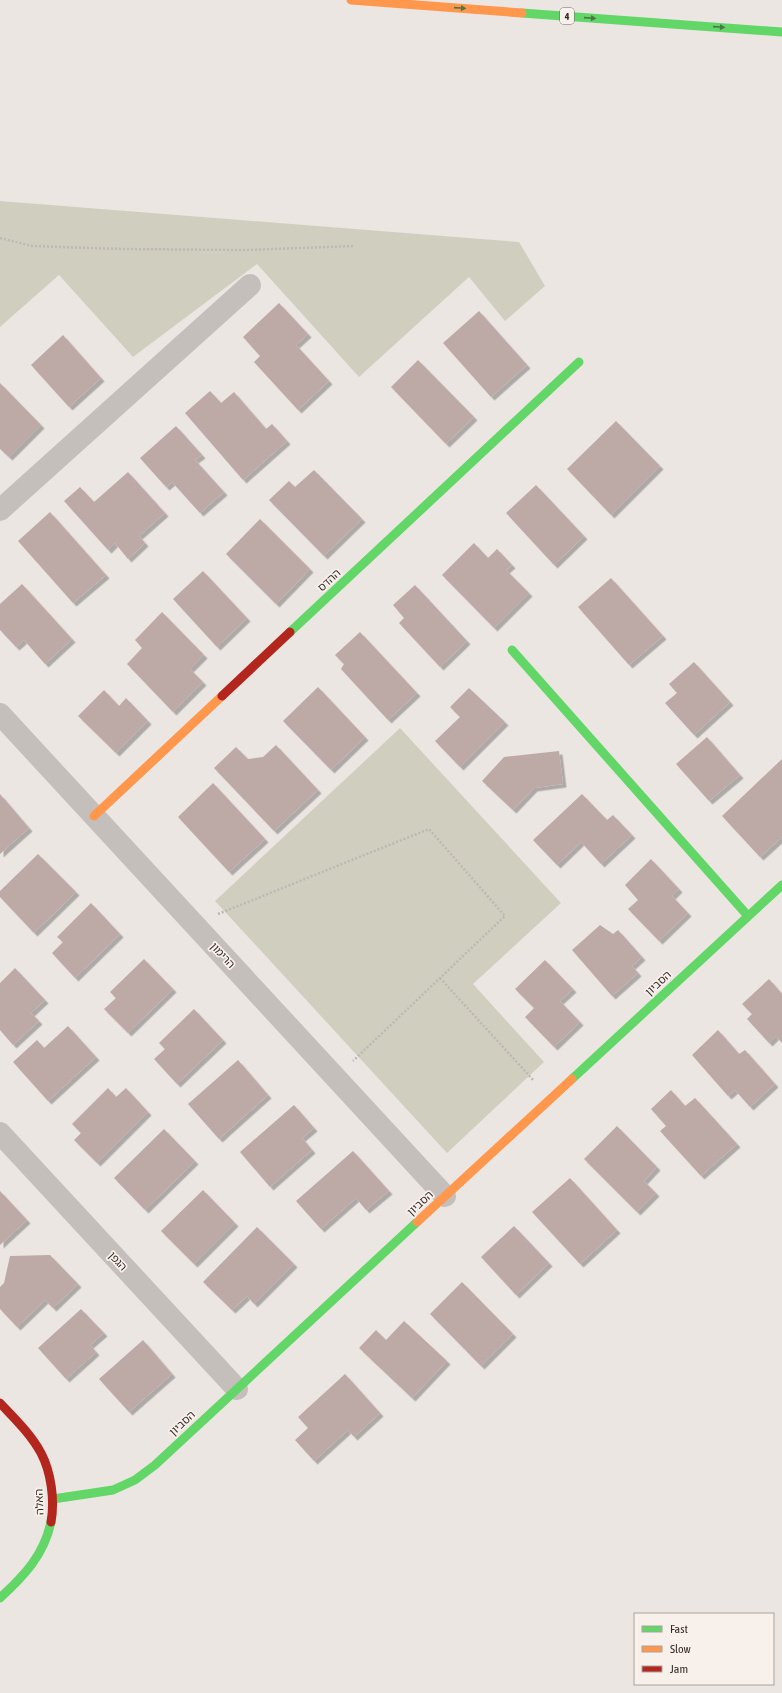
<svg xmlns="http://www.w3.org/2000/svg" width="782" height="1693" font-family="'Asap Condensed','Noto Sans Hebrew',sans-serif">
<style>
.green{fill:#d0cfbf}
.building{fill:#bdaaa7;filter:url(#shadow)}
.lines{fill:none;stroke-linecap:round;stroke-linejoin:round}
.path{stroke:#beb7b5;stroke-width:2.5;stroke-dasharray:2 2;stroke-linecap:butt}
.street{stroke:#c5bfbc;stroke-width:22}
.fast{stroke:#63d668;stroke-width:9}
.slow{stroke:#ff974d;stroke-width:9}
.jam{stroke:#b3261e;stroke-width:9}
.oneway{fill:#4a7846}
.labels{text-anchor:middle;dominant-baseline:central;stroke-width:3.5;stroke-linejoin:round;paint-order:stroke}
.shield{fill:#f8f0eb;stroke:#706764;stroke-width:1}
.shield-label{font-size:10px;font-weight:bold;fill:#362c2a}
.street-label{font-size:11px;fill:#362c2a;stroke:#f8f0eb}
</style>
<defs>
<filter id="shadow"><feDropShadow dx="3.5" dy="3.5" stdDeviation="0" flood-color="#0004"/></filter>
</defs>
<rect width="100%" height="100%" fill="#ece6e3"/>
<g class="green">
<polygon points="0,201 519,242 545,286 505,321 469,277 359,377 257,264 133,357 59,275 0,327"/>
<polygon points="400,728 561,903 473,984 544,1062 447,1153 215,901"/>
</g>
<g class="building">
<polygon points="279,303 308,334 296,345 329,381 298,410 254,362 260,356 243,337"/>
<polygon points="479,311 527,365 491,397 443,343"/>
<polygon points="63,335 101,378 69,407 31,365"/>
<polygon points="418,360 474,417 446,444 391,387"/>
<polygon points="0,383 41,425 9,457 0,449"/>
<polygon points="210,391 221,403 234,392 266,429 272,424 287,441 243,480 185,413"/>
<polygon points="616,421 660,466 611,515 567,469"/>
<polygon points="176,426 202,455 195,460 224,492 200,513 172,482 166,487 140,458"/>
<polygon points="314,470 362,519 324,556 269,500 289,481 295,487"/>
<polygon points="128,472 165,513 139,536 145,543 128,559 115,543 108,550 64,501 80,487 94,502"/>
<polygon points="536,485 584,536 554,565 506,513"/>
<polygon points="50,512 106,575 73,603 18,541"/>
<polygon points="260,519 310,569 276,604 226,554"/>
<polygon points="474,543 488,558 497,549 512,565 506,570 529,593 494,628 442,575"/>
<polygon points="203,571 247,618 217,647 173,599"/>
<polygon points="611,578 663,636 629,665 578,607"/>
<polygon points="22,584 72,639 45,664 24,640 16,647 0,630 0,604"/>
<polygon points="415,585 467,641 440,667 399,623 404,618 393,605"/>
<polygon points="162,612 204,655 190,669 203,682 173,712 127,664 142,648 135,640"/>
<polygon points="360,632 417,693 388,720 341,669 344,664 335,655"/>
<polygon points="694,662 730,702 694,735 665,703 677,693 669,684"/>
<polygon points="318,687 365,737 331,770 283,721"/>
<polygon points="469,688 505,722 460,767 435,741 460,717 450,707"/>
<polygon points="104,690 119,706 126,698 148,721 116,753 78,716"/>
<polygon points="707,737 740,775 709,801 676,764"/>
<polygon points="276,745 318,790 274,831 214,768 236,747 248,759 263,757"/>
<polygon points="559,751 563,784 534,788 513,810 482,781 504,757"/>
<polygon points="782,759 782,837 760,857 722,816"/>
<polygon points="213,783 265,839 229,872 178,817"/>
<polygon points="0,794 29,828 0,854"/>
<polygon points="582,794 607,820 613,815 632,835 601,864 581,842 557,865 533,840"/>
<polygon points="38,854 76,892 34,933 0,897 0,891"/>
<polygon points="651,859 679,889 672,896 688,913 659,941 628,909 638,900 625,885"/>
<polygon points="91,903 120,934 75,978 52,953 63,942 57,937"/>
<polygon points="600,925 613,934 618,930 642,957 632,966 638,973 612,996 572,950"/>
<polygon points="144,959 173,989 128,1033 104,1009 116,998 110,992"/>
<polygon points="545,960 573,989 560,1001 580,1022 554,1047 525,1017 534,1008 515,989"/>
<polygon points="15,968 45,1000 31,1013 39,1021 13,1045 0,1030 0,983"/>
<polygon points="769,979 782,994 782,1043 776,1036 769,1043 747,1019 752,1014 742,1004"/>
<polygon points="194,1009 223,1040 177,1084 154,1059 165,1049 159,1043"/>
<polygon points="68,1026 96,1057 48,1101 13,1062 37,1040 44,1048"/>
<polygon points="718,1030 739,1054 745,1050 775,1084 750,1107 735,1090 728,1096 692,1055"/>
<polygon points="238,1060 268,1095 219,1139 188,1104"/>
<polygon points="108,1088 116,1097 126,1088 148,1112 97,1163 74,1140 81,1133 72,1124"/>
<polygon points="671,1090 685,1106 695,1098 737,1144 701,1176 660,1131 666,1126 651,1109"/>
<polygon points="294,1105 314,1128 302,1138 312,1150 270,1187 240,1152"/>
<polygon points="617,1126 657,1167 644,1181 656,1193 637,1212 584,1159"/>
<polygon points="164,1129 195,1161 145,1210 114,1178"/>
<polygon points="353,1151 389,1191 366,1210 356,1198 321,1229 296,1201"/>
<polygon points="570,1178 617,1230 580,1264 532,1212"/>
<polygon points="203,1190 235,1223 194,1264 161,1231"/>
<polygon points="0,1191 27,1220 0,1245"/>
<polygon points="514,1226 549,1263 516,1295 481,1257"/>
<polygon points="257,1227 294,1264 254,1304 247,1296 232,1310 203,1282"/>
<polygon points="50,1255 78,1284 53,1308 45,1300 17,1327 0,1309 0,1287 4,1283 10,1256"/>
<polygon points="462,1282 513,1334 481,1366 430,1314"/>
<polygon points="81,1309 104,1333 90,1345 96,1352 66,1379 38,1348"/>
<polygon points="404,1321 447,1361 412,1398 359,1348 376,1330 386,1340"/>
<polygon points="143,1340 172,1374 129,1412 99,1379"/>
<polygon points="345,1374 380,1413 354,1437 348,1430 314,1461 295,1440 308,1428 298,1417"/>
</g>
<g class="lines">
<g class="path">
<polyline points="0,238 32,246 121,249 245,250 355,246"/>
<polyline points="218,914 429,829 505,916 353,1061"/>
<polyline points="440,978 534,1081"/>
</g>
<g class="street">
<polyline points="0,510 250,285"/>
<polyline points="0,714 445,1196"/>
<polyline points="0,1133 237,1389"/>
</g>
<g class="fast">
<polyline points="522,13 782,32"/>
<polyline points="290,632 579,362"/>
<polyline points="512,650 748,916"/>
<polyline points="572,1079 782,885"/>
<polyline points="53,1499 113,1490 135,1480 155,1465 417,1222"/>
<path d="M0,1598C24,1576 44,1555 51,1522"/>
</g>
<g class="slow">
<polyline points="351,0 522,13"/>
<polyline points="94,816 222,696"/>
<polyline points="417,1222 572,1079"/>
</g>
<g class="jam">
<polyline points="222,696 290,632"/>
<path d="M0,1403C14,1418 31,1434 41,1453C51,1472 55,1500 51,1522"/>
</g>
</g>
<defs><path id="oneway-solid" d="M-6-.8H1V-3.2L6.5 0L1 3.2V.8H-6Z"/></defs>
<g class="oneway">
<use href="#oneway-solid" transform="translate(460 8) rotate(4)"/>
<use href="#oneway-solid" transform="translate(590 18) rotate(4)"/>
<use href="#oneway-solid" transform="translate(719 27) rotate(4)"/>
</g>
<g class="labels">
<rect class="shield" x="560" y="8" width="14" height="16" rx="3"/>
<g class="shield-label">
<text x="567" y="16">4</text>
</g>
<g class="street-label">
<text transform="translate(329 580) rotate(-43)">ההדס</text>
<text transform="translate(223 955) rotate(47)">הרימון</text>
<text transform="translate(658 983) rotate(-43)">הסביון</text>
<text transform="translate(420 1203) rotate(-43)">הסביון</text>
<text transform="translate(118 1261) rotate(47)">הגפן</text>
<text transform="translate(182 1423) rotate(-43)">הסביון</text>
<text transform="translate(39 1502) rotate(-92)">האלה</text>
</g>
</g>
<rect x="634" y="1613" width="140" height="72" fill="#f8f0eb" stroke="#aaa29e"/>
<rect x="642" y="1626" width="20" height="6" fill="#63d668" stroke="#aaa29e"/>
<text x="670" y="1633" font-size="12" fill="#362c2a">Fast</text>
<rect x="642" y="1646" width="20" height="6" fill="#ff974d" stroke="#aaa29e"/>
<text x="670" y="1653" font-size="12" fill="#362c2a">Slow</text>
<rect x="642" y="1666" width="20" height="6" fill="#b3261e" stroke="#aaa29e"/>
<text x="670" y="1673" font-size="12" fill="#362c2a">Jam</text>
</svg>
